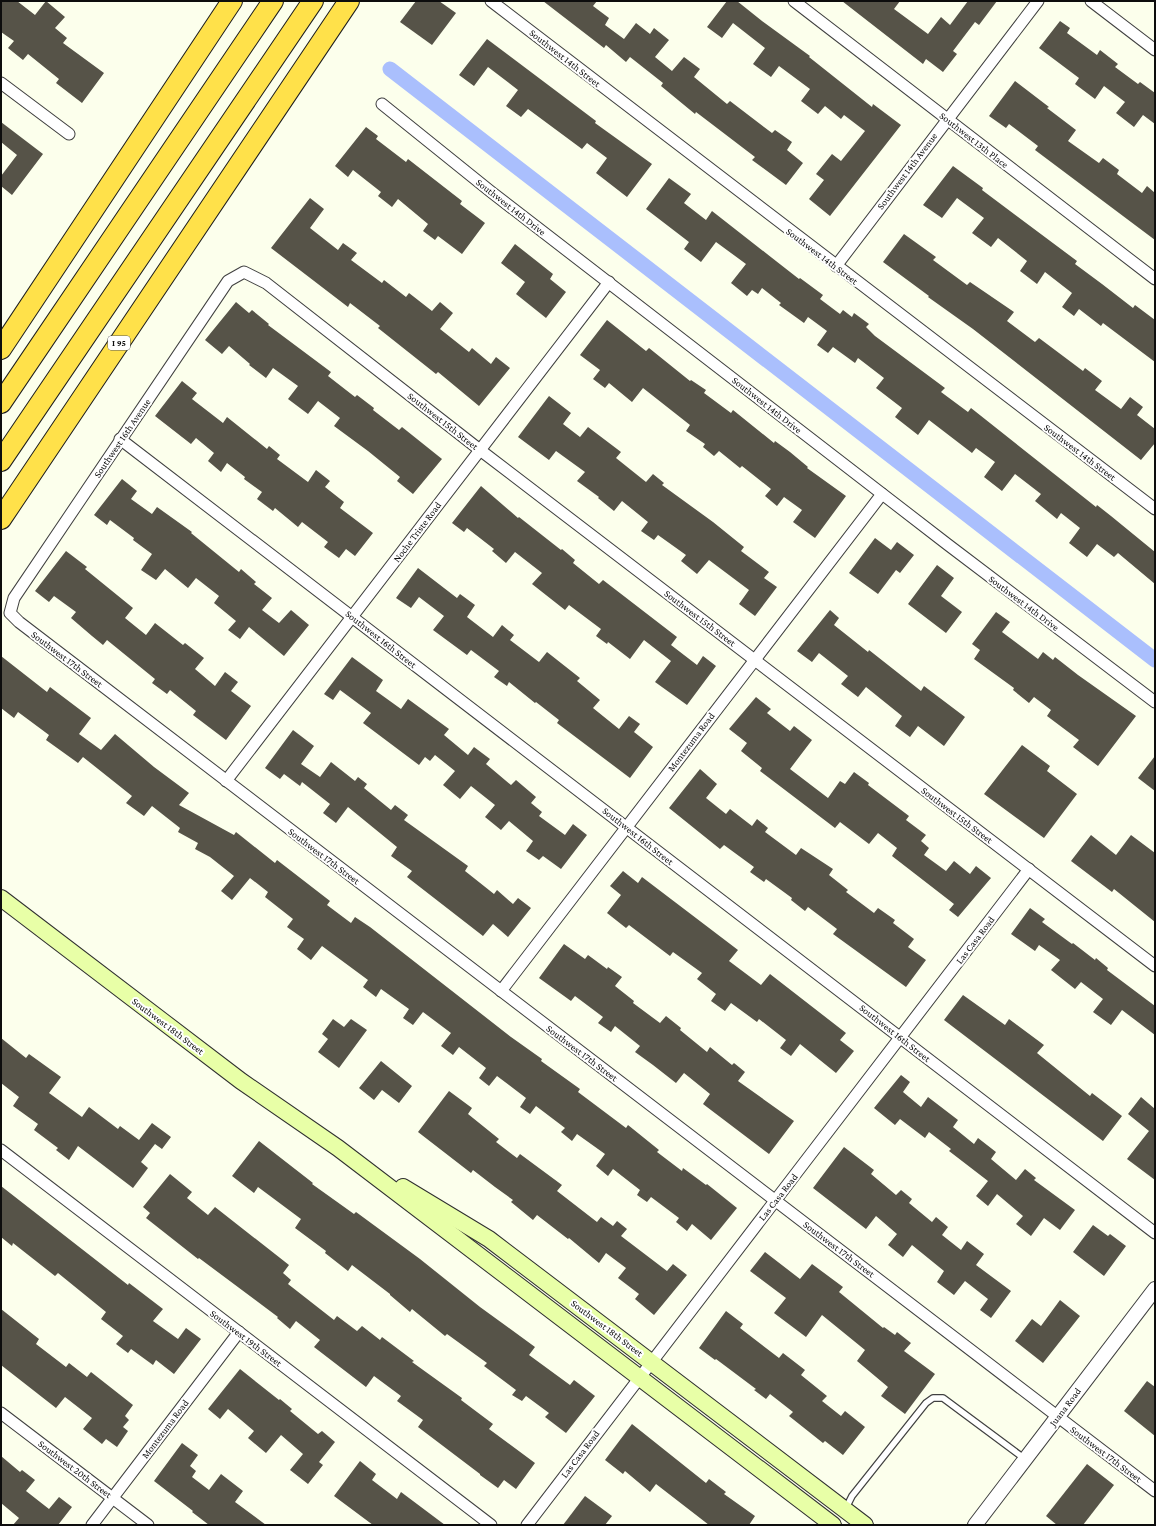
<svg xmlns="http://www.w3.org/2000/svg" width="1156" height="1526" font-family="'Crimson Pro',serif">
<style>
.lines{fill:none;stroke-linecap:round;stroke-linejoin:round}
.canal{stroke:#aabffd;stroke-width:15}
.building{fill:#565348}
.service-casing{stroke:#404040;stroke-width:8}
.minor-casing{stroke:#404040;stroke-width:13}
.tertiary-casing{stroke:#404040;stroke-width:16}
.secondary-casing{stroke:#2f2f2f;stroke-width:18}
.motorway-casing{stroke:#1e1e1e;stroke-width:22}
.service{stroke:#fff;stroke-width:5.5}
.minor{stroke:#fff;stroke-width:11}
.tertiary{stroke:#fff;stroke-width:14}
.secondary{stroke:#e8ffa7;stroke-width:16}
.motorway{stroke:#ffe14a;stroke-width:20}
.labels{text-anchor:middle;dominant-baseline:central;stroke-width:4;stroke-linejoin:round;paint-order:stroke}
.shield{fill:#fff;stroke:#565656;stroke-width:1}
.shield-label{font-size:9px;font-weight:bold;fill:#0d0d0d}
.street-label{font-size:10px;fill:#0d0d0d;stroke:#fff}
</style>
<rect width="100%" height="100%" fill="#fcffec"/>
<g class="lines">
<polyline class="canal" points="390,69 1155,660"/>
</g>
<g class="building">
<polygon points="1,1 17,1 35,15 46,1 65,17 55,28 67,38 63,43 104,73 82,103 56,83 59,79 28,54 23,60 8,48 14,41 1,32"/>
<polygon points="416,1 439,1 456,13 432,45 400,22"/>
<polygon points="543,1 597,1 593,6 609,18 605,25 624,39 636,23 650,34 654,28 669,40 655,57 672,71 684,57 700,69 694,77 727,104 730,101 772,133 775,130 792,142 787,150 803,163 786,185 752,160 755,157 696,112 695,114 661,86 663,83 630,57 626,62 606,45 604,48"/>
<polygon points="727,1 737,1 762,21 810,56 809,57 872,107 873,104 901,125 830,216 809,199 824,180 816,174 832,154 841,161 865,131 844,115 841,119 825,106 818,114 801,101 810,89 779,66 771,77 753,64 765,48 733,23 722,38 707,27"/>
<polygon points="842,1 900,1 894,9 928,34 941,17 950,25 968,1 997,1 979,25 975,22 953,51 957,54 943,72 926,59 923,64"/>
<polygon points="1060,21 1070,28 1067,33 1097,55 1100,50 1118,64 1115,67 1138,84 1140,82 1155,93 1155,124 1143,115 1134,127 1116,113 1125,102 1104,86 1095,99 1075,84 1079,78 1039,48"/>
<polygon points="487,39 596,121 595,123 652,164 627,197 596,173 607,158 587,143 582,149 528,109 521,117 506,106 518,90 488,67 474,86 459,75"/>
<polygon points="1015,81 1049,107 1047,108 1076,130 1068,141 1099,163 1103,158 1119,170 1117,174 1142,193 1147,186 1155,193 1155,240 1035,150 1038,146 1009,124 1006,128 989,116"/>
<polygon points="1,122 43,154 12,195 1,186 1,176 17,155 1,142"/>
<polygon points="366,127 378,136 376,139 406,162 408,159 462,201 460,204 485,223 462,254 438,236 435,240 423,231 428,224 398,199 392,207 378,196 381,192 353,170 348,177 335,166"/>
<polygon points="953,166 983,188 982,190 1077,261 1075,264 1102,284 1133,308 1135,305 1155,320 1155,362 1103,323 1101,326 1079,309 1074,316 1062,307 1072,293 1045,272 1037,284 1020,271 1027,261 998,238 991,247 972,233 984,218 957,198 942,218 923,205"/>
<polygon points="669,178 691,194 684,203 706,220 712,211 799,279 800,278 823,295 820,299 840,314 843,310 852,317 854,313 869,324 866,327 875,336 945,388 941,392 968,412 971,408 1096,507 1097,505 1111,516 1155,552 1155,584 1118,553 1114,557 1097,544 1087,557 1069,543 1080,528 1061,513 1057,519 1035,501 1041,494 1015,474 1002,491 984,477 995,462 976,448 972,453 929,420 918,435 895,417 902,408 876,388 884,378 858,358 855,363 833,347 828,353 817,345 827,331 808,317 804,323 779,305 781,303 762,288 758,294 752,290 747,296 731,283 746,264 716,242 701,262 684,249 689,242 646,209"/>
<polygon points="310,198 324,209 310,228 338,250 343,243 357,253 351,260 382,283 384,280 406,297 409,293 432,311 440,302 453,313 440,329 469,352 472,348 491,364 496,357 510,368 479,406 438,372 436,374 378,328 380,326 350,303 348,307 271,248"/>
<polygon points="904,234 936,257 933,260 967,285 970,282 1014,312 1007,321 1035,342 1039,338 1083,371 1085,368 1102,381 1095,390 1121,409 1130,397 1143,407 1137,415 1155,429 1155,443 1141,460 973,329 928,297 929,296 883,262"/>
<polygon points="515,244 553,274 550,279 566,292 546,318 516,294 525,282 501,263"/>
<polygon points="236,302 249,313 252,310 269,324 268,325 331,372 328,376 355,397 357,395 374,408 373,410 399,430 402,427 442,459 413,494 397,481 400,477 368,451 334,426 340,418 318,401 308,414 288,399 298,386 273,368 266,378 249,365 250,364 229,346 222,354 205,340"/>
<polygon points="607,320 646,351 649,348 690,381 691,380 706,390 704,393 731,413 733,410 774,443 775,441 790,452 808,467 807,468 846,496 815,538 793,522 802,510 784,497 777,506 765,496 771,489 742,466 740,468 719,451 714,456 703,447 705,444 686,431 690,425 643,388 632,402 609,383 605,388 593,379 600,370 580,355"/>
<polygon points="182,381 197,393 192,399 223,423 227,417 267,449 269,446 280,455 277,459 308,482 316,470 330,481 325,487 344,502 340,508 373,533 355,556 346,549 339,558 324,547 328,542 302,522 298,527 275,508 273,511 257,499 262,492 244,479 245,477 227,463 221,472 208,461 214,453 196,438 191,444 155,416"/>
<polygon points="549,396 571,413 563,424 580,437 588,427 621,452 616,458 646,482 653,474 664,483 662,485 713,522 744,547 741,551 769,572 764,578 777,587 755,616 739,604 749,590 709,560 697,574 681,561 686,555 658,535 654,540 641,531 648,522 622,501 614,511 598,498 599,497 577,481 585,472 556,451 549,460 518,437"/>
<polygon points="122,479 137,491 131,499 152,514 157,507 192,532 191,533 239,572 241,569 256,582 254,584 272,598 262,610 279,623 291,610 309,625 284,656 249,627 240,639 228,630 236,621 214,603 219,596 196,578 188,588 165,569 156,580 141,570 152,554 133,540 134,538 110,520 107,525 94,515"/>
<polygon points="481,486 518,518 519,517 561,550 562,549 575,560 573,563 599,584 603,580 677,637 671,645 697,665 703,656 716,666 687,705 655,682 671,661 644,640 630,659 608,642 607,644 596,636 601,629 569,605 565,610 532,584 542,573 515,552 506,563 492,551 494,549 467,528 464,532 452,523"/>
<polygon points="875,538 891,550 897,542 914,555 900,573 896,570 878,594 849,573"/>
<polygon points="66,551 87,567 85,569 133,608 125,618 146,635 155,623 183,645 185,643 204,658 195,669 215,686 225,672 238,682 231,691 251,706 226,740 193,715 196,711 170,690 167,694 152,683 155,679 107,640 103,645 92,636 71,618 76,612 54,596 49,602 35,591"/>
<polygon points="937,565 954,578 941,596 962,612 946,633 908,604"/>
<polygon points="418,568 457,598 460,594 475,605 467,617 493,637 502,625 514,635 510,640 539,662 547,652 580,678 577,681 600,700 593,708 619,729 629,716 640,724 634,732 653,747 630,778 557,723 559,720 536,702 535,703 509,682 507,686 494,677 499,671 471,650 467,655 433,630 444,616 419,597 411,608 396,598"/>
<polygon points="830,610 839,618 834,625 868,652 869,650 921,691 924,686 965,717 944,746 918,726 910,737 895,726 902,716 866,687 858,697 841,684 848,676 819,653 812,662 797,651"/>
<polygon points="996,612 1010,622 1002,632 1038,659 1043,652 1053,660 1055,657 1078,675 1136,716 1098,766 1073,747 1079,740 1047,716 1051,710 1034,697 1029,703 1013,690 1014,688 974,659 980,650 972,644"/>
<polygon points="1,656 47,692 50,687 91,718 79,734 101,750 115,734 154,767 189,793 179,805 234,835 236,832 275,863 277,860 330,901 327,905 351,923 355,917 370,927 511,1037 542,1059 541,1061 580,1089 578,1092 626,1128 628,1125 659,1150 657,1152 682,1171 683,1168 706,1185 707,1184 737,1208 711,1240 692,1224 687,1231 676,1222 679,1218 651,1197 647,1202 637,1195 640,1190 613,1169 608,1176 596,1166 605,1154 577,1134 572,1141 561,1132 565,1128 536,1106 530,1114 520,1107 526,1098 497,1076 489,1086 479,1078 486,1068 459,1047 453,1055 441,1046 451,1033 423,1012 413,1025 403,1018 409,1009 381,989 376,997 363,987 368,980 322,946 311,960 297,949 304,939 287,927 293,919 265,897 268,892 250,878 232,900 221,891 234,876 210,857 195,849 198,843 178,832 180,828 152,806 144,816 126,803 132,796 83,757 78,763 46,740 49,735 18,712 14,718 1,708"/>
<polygon points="352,657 383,680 376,691 401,709 408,699 449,729 444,735 468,755 474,747 490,759 486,764 511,785 516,780 536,797 531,803 542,812 539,816 565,835 573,824 587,835 561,869 543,856 539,860 526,851 533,841 509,821 501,830 485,817 495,805 471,786 460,799 443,785 455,771 435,755 430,761 425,757 419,765 363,723 371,713 340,690 333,700 324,694"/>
<polygon points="756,697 771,709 767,713 790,731 794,726 812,740 790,769 828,798 840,781 845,784 854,772 869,783 868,785 909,816 906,820 926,835 921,841 929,848 924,855 946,871 954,861 970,874 976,866 991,878 958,917 949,910 954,904 892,856 897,848 878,833 869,844 840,822 835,828 760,771 762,768 741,751 747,743 729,729"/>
<polygon points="293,730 314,746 301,764 320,777 331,762 355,781 358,777 367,784 364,788 391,810 395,805 408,815 404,820 468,866 465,871 494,894 497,890 513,904 518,898 531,908 508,937 493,924 483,936 407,877 412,871 391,856 397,847 348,807 336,823 323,813 330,804 302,782 300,786 284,774 280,779 265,768"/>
<polygon points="1022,745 1050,766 1047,771 1077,794 1044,838 984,794"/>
<polygon points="1155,756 1155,791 1138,778"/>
<polygon points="700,769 717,784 706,798 726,814 730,809 752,826 757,819 768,828 765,832 796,855 801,848 833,869 829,875 848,890 846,892 874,913 878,908 895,920 893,923 914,939 908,947 926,960 906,987 833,934 837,929 808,907 805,911 791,900 792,898 766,879 764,882 750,872 754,867 724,845 720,849 669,808"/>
<polygon points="1091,835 1116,855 1131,835 1155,853 1155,922 1114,889 1112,892 1071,861"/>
<polygon points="623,871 638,883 642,877 738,950 729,961 761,985 770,974 846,1033 840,1040 854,1051 836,1073 800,1044 791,1056 780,1048 786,1040 759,1019 757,1022 731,1003 725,1011 711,1001 716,994 697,979 702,973 673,952 670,956 629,925 626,928 607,913 621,895 610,886"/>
<polygon points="1030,908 1045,919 1042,922 1072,944 1073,943 1095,960 1096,958 1108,968 1107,970 1155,1006 1155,1035 1122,1010 1111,1025 1093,1012 1103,999 1081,982 1075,989 1051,970 1060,960 1039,945 1035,951 1011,934"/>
<polygon points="564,944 585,959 588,955 607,969 608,967 622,977 615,986 634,1001 633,1003 660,1023 666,1016 681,1028 680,1030 707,1052 710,1047 732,1065 734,1063 745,1072 738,1081 794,1121 769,1154 703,1104 710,1094 684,1073 676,1083 653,1065 635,1052 640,1046 615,1026 611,1032 598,1023 603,1017 575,996 571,1001 539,978"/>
<polygon points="963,995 1005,1025 1009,1019 1044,1045 1037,1053 1090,1096 1092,1093 1122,1116 1103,1141 944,1020"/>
<polygon points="333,1019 344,1027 351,1019 367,1030 339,1068 318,1052 328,1039 322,1034"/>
<polygon points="1,1038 26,1058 29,1054 61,1077 49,1093 82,1117 89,1107 118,1129 120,1126 139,1140 152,1123 171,1137 162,1149 155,1144 141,1162 148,1168 133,1188 78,1146 69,1160 56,1150 58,1148 34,1130 38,1124 13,1106 19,1097 1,1083"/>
<polygon points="381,1061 412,1086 399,1103 382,1090 374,1100 359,1088"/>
<polygon points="901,1075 910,1082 903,1092 921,1107 928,1097 958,1120 953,1127 974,1144 978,1138 996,1152 991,1159 1016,1180 1025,1169 1036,1178 1034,1180 1075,1210 1060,1230 1044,1218 1031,1236 1016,1224 1023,1216 997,1194 988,1206 976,1196 988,1181 949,1151 951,1149 929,1132 925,1138 900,1119 895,1125 874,1108"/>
<polygon points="449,1091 472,1108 468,1114 499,1139 496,1142 517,1158 520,1154 562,1185 557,1191 597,1222 601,1217 613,1226 617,1221 627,1229 621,1236 667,1271 673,1264 687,1275 654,1315 635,1299 639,1294 618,1278 626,1268 606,1253 599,1263 569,1238 568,1239 537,1215 533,1220 511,1202 513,1200 495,1187 473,1170 471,1173 418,1132"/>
<polygon points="1141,1097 1155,1109 1155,1180 1127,1159 1149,1131 1128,1114"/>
<polygon points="259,1141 313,1183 312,1184 354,1214 356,1212 420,1259 480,1307 535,1347 529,1355 570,1385 574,1380 595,1396 566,1433 545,1417 549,1413 526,1396 522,1401 512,1395 516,1390 484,1366 487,1363 447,1334 445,1336 412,1309 410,1312 390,1295 390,1294 352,1265 348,1271 325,1253 326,1251 295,1228 301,1219 258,1187 254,1193 232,1176"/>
<polygon points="844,1147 874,1170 871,1174 896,1195 901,1190 912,1199 909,1203 932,1222 936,1217 948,1227 942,1235 961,1250 967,1241 984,1254 976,1265 1011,1291 991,1318 980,1310 988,1299 965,1281 954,1295 937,1282 944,1271 912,1245 903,1257 888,1245 897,1234 876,1216 866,1229 813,1188"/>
<polygon points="170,1174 192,1192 187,1198 208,1215 215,1207 289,1265 283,1273 291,1280 288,1284 334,1320 337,1316 357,1331 362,1326 380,1340 382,1337 414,1361 412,1362 462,1398 461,1400 493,1424 489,1429 535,1463 516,1489 504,1480 498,1488 480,1475 480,1474 418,1427 423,1420 397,1401 401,1396 374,1376 366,1387 314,1347 320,1340 296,1321 290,1329 277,1318 278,1317 199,1258 198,1259 146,1218 150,1213 143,1207"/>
<polygon points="1,1186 128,1285 129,1283 163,1309 153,1321 178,1339 186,1328 201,1339 174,1374 156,1360 153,1365 131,1349 128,1353 116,1344 123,1336 101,1319 106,1312 58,1273 55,1276 13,1243 12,1246 1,1237"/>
<polygon points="1093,1225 1108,1236 1110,1234 1126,1246 1104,1276 1073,1252"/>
<polygon points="765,1252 800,1279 812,1264 843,1287 839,1292 883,1328 884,1327 895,1335 897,1332 911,1343 904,1351 935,1374 905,1414 881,1396 888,1387 857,1361 865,1350 822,1315 806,1337 774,1313 786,1298 750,1271"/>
<polygon points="1060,1300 1080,1316 1043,1363 1015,1341 1032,1319 1041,1326"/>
<polygon points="1,1309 39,1339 36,1344 66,1367 69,1363 87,1377 91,1372 133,1405 125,1416 129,1420 123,1427 128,1431 117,1447 106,1439 102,1444 83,1429 92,1418 65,1397 56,1408 1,1365"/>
<polygon points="726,1311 743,1324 740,1328 779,1358 783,1353 805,1370 801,1375 827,1396 822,1401 841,1416 845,1411 865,1427 843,1455 825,1441 823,1443 789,1416 793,1412 770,1394 766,1399 754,1390 756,1389 716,1359 715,1360 699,1348"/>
<polygon points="240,1369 279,1400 280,1399 292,1409 290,1411 318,1434 322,1431 335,1442 319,1462 323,1465 308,1484 290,1470 303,1454 281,1435 266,1453 248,1438 254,1431 228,1409 220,1419 208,1409"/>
<polygon points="1147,1381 1155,1387 1155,1436 1124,1411"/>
<polygon points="632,1424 706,1483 709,1479 726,1492 724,1494 755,1516 749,1525 709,1525 656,1484 650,1492 625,1471 623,1474 605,1460"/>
<polygon points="182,1443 198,1455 190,1466 196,1471 192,1477 209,1490 221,1474 243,1491 235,1502 266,1525 209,1525 192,1512 193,1511 154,1481"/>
<polygon points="1,1456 20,1472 22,1470 35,1480 26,1491 49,1509 59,1497 72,1507 58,1525 13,1525 19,1518 1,1503"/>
<polygon points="360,1461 376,1474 372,1480 397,1499 401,1492 445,1525 373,1525 334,1496"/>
<polygon points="1087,1464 1114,1485 1083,1525 1057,1525 1046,1516"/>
<polygon points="585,1496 612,1516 605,1525 563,1525"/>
</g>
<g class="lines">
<g class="service-casing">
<polyline id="service" points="846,1508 852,1496 926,1403 933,1398 943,1398 1025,1459"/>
</g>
<g class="minor-casing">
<g id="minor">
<polyline points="491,1 1155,509"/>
<polyline points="794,1 1155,279"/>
<polyline points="1091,1 1155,50"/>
<polyline points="1,83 69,134"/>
<polyline points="382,104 490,191 947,544 1155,702"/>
<polyline points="836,266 1038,1"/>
<polyline points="120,439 1155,1233"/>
<polyline points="226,781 609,282"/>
<polyline points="1155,966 480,450 266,283 244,272 228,281 14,598 10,613 19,622 1155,1491"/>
<polyline points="501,991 882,494"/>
<polyline points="1,1150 491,1525"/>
<polyline points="1,1413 148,1525"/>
<polyline points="92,1525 239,1332"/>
<polyline points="527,1525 1029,869"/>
</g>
</g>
<g class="tertiary-casing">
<polyline id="tertiary" points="975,1525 1155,1289"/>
</g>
<g class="secondary-casing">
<g id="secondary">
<polyline points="1,898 241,1081 338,1148 833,1525"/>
<polyline points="403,1187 489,1239 865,1525"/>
</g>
</g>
<g class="motorway-casing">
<g id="motorway">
<polyline points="1,349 232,1"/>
<polyline points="1,403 273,1"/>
<polyline points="1,461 313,1"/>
<polyline points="1,519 349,1"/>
</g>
</g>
<use href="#service" class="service"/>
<use href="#minor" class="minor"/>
<use href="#tertiary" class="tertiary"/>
<use href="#secondary" class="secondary"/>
<use href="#motorway" class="motorway"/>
</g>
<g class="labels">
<rect class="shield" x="108" y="336" width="22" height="14" rx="3"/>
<g class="shield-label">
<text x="119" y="343">I 95</text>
</g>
<g class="street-label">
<text transform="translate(565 58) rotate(38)">Southwest 14th Street</text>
<text transform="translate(974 140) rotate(38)">Southwest 13th Place</text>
<text transform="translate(907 171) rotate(-53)">Southwest 14th Avenue</text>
<text transform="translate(511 207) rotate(38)">Southwest 14th Drive</text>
<text transform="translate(822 256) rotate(37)">Southwest 14th Street</text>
<text transform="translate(767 405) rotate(38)">Southwest 14th Drive</text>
<text transform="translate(443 421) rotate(38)">Southwest 15th Street</text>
<text transform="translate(122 438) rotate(-56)">Southwest 16th Avenue</text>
<text transform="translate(1080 452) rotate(37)">Southwest 14th Street</text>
<text transform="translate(417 532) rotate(-53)">Noche Triste Road</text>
<text transform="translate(1024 603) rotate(37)">Southwest 14th Drive</text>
<text transform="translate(700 618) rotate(37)">Southwest 15th Street</text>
<text transform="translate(381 639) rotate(38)">Southwest 16th Street</text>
<text transform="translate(67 659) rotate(37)">Southwest 17th Street</text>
<text transform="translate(691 742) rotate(-53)">Montezuma Road</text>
<text transform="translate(957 815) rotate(37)">Southwest 15th Street</text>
<text transform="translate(638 836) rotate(38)">Southwest 16th Street</text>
<text transform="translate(324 856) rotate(37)">Southwest 17th Street</text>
<text transform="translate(975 940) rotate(-53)">Las Casa Road</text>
<text transform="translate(168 1026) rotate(37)">Southwest 18th Street</text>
<text transform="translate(895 1033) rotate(38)">Southwest 16th Street</text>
<text transform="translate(582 1053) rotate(37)">Southwest 17th Street</text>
<text transform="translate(778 1197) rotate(-52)">Las Casa Road</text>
<text transform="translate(839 1249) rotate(37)">Southwest 17th Street</text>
<text transform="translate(607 1328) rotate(37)">Southwest 18th Street</text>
<text transform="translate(246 1338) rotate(37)">Southwest 19th Street</text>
<text transform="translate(1065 1407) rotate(-53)">Juana Road</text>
<text transform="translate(165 1429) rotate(-53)">Montezuma Road</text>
<text transform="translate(580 1454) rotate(-53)">Las Casa Road</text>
<text transform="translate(1106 1454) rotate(37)">Southwest 17th Street</text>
<text transform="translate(75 1469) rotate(37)">Southwest 20th Street</text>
</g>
</g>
<rect width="1156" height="1526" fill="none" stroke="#0d0d0d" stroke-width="4"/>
</svg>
